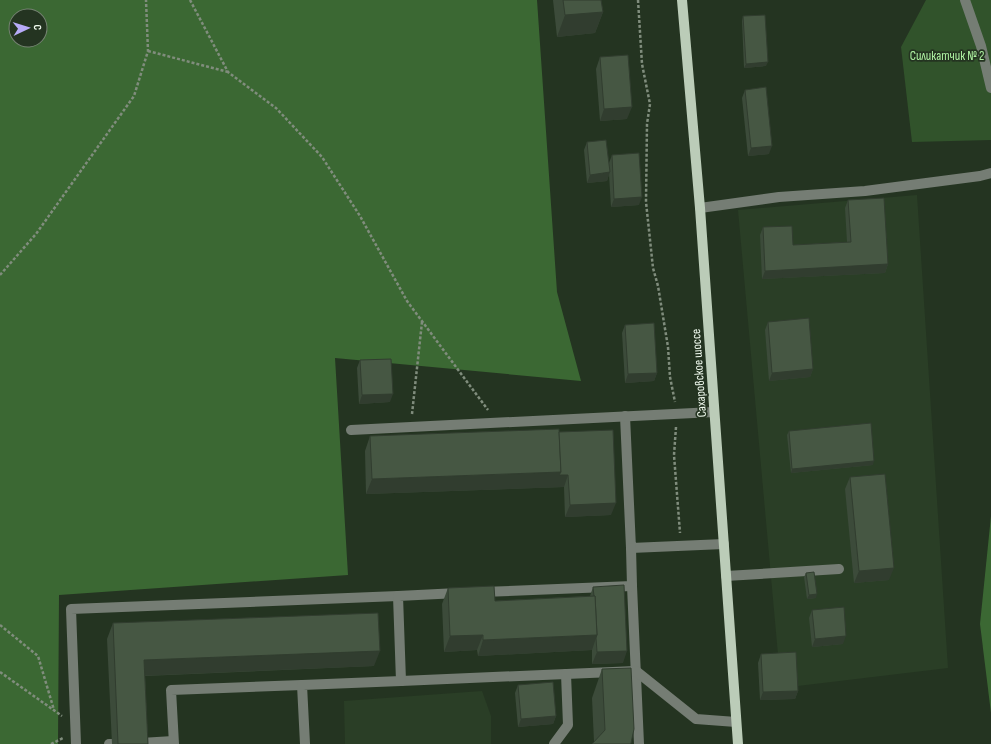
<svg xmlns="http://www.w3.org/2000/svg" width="991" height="744" font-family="'Sofia Sans Condensed',sans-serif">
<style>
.built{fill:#2a3e26}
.green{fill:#31532b}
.forest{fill:#3b6833;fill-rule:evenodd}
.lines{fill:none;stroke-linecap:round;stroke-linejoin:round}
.path{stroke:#808d7d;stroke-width:2.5;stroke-dasharray:3 2;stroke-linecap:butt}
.minor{stroke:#757d74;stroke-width:10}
.major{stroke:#bbccb8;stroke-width:10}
.wall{fill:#3c4b3a}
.shaded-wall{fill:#313d2f}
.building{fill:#465743;stroke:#313d2f}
.labels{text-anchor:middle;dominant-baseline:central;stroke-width:3.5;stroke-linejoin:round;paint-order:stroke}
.park-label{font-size:13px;fill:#aff3a3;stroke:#243421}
.street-label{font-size:13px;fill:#eef8ec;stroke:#243421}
</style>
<rect width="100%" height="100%" fill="#243421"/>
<g class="built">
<polygon points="917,195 948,668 781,688 738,210"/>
<polygon points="482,691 491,716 491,744 345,744 344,701"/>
</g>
<polygon class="green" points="926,0 991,0 991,140 912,142 901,47"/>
<g class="forest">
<path d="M0,0H537L557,292L581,381L335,358L348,575L59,595L58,744H0ZM16,16H40V40H16Z"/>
<polygon points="991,516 991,713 980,624"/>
</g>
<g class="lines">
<g class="path">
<polyline points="190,0 228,72 276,108 322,157 360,216 407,301 488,410"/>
<polyline points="638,0 642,64 650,104 647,124 646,202 653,268 658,286 668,347 670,377 675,402"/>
<polyline points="148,51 228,72"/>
<polyline points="0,275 36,234 134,96 148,51 146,0"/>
<polyline points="412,414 422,322"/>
<polyline points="676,427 674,455 680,533"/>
<polyline points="0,625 38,656 54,710"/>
<polyline points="0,672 62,716"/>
<polyline points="51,744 63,738"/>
</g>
<g class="minor">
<polyline points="965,0 981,46 991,88"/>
<polyline points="700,208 779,197 865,191 980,176 991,173"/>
<polyline points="625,416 631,548 724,544"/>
<polyline points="351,430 714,412"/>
<polyline points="726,576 839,569"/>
<polyline points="632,586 639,744"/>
<polyline points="482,592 632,586 631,548"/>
<polyline points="401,681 636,671 696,719 736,722"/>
<polyline points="141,743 173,741"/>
<polyline points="76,744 71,609 398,596"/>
<polyline points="109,744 112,744"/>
<polyline points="174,744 171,690 302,685"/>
<polyline points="305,744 302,685 401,681 398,596 458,593"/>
<polyline points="554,744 568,725 566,674"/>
</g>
<polyline class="major" points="682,0 700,208 738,744"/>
</g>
<g class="wall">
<polygon points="553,0 601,0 603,12 595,33 557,37"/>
<polygon points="743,16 766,66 744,68 742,21"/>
<polygon points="600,57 627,119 600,121 596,69"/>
<polygon points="745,90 769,154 748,156 742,98"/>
<polygon points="587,142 609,163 612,155 639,205 611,207 609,174 607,181 587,183 584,150"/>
<polygon points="848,200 888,264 885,273 762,279 760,235 763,227 793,245 847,242 845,208"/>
<polygon points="768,322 813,369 810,377 769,381 765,330"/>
<polygon points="625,325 657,373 654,381 625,383 622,333"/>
<polygon points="360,360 390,402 359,404 357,368"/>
<polygon points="789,431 873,465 791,473 787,435"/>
<polygon points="559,432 611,515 565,517 564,487 366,494 365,451 370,436"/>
<polygon points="850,477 889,580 854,583 845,489"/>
<polygon points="806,573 816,598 807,599 804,577"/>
<polygon points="593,587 623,663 592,664 592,650 478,656 477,650 444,652 442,604 448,588 495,601 590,596"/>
<polygon points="812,610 843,644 812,647 809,618"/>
<polygon points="113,623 374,666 145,676 148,744 112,744 107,639"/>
<polygon points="761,654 798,691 795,699 760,700 758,663"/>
<polygon points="602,669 634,729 594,742 592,698"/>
<polygon points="518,685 556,716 553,724 518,727 515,693"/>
</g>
<g class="shaded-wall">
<polygon points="603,12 595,33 557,37 565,15"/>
<polygon points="768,62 766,66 744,68 746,64"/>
<polygon points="632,107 627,119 600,121 604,109"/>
<polygon points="772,146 769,154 748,156 751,148"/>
<polygon points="610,172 607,181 587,183 590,175"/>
<polygon points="642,197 639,205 611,207 614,199"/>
<polygon points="888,264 885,273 762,279 765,271"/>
<polygon points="813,369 810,377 769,381 772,373"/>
<polygon points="657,373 654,381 625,383 628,374"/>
<polygon points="393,394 390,402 359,404 362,395"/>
<polygon points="874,461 873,465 791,473 792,469"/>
<polygon points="561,472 568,475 564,487 366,494 372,479"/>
<polygon points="616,503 611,515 565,517 570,505"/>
<polygon points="894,568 889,580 854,583 859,571"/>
<polygon points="817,594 816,598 807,599 809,595"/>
<polygon points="483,635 477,650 444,652 450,636"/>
<polygon points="597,635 592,650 478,656 483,640"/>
<polygon points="846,636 843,644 812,647 815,639"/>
<polygon points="380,651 374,666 138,676 144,660"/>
<polygon points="627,651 623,663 592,664 597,652"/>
<polygon points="798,691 795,699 760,700 763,692"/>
<polygon points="556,716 553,724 518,727 521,719"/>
</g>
<g class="building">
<polygon points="563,0 601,0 603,12 565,15"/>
<polygon points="765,15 768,62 746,64 743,16"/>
<polygon points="628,55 632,107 604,109 600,57"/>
<polygon points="766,87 772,146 751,148 745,90"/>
<polygon points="606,140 610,172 590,175 587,142"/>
<polygon points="639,153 642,197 614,199 612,155"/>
<polygon points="884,198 888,264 765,271 763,227 792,226 793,245 851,242 848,200"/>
<polygon points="809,318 813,369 772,373 768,322"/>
<polygon points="654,323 657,373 628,374 625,325"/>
<polygon points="391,359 393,394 362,395 360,360"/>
<polygon points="871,423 874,461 792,469 789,431"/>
<polygon points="559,429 561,472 372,479 370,436"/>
<polygon points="613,430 616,503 570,505 568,475 559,475 561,472 559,432"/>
<polygon points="885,474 894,568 859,571 850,477"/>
<polygon points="814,572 817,594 809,595 806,573"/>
<polygon points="624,585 627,651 597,652 596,638 597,635 595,596 594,596 593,587"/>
<polygon points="494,586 495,601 595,596 597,635 483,640 483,635 450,636 448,588"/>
<polygon points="844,607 846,636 815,639 812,610"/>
<polygon points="378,613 380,651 144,660 148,744 118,744 113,623"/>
<polygon points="796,652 798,691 763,692 761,654"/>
<polygon points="631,668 634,729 631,743 630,744 592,744 605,730 602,669"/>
<polygon points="553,682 556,716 521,719 518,685"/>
</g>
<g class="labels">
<g class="park-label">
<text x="947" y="56">Силикатчик № 2</text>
</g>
<g class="street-label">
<text transform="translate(699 373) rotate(-94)">Сахаровское шоссе</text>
</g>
</g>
<g transform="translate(28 28) rotate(86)"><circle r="19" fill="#243421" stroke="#758272"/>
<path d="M0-3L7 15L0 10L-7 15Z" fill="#b7abf8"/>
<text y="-6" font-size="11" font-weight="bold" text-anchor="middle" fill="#eef8ec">С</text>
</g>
</svg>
